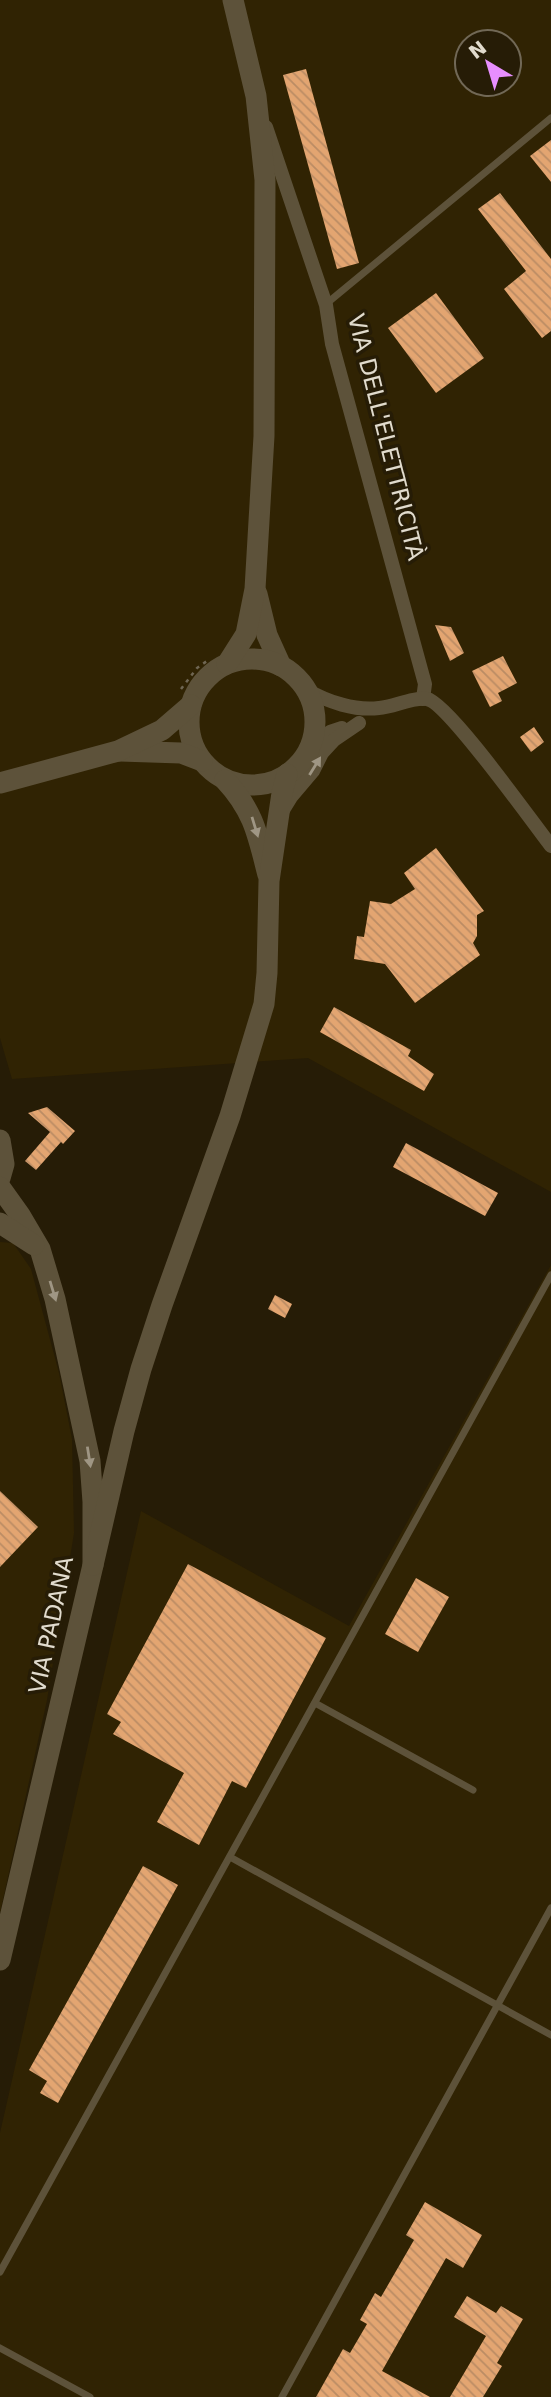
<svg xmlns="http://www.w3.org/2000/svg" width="551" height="2397" font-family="'DejaVu Sans',sans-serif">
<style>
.built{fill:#302303;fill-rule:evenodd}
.building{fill:url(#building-back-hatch)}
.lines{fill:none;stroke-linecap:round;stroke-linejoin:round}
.path{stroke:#6f6653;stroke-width:2.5;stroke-dasharray:3.5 5;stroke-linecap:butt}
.lane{stroke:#5d523a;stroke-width:7}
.street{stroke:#5d523a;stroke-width:14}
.secondary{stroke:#5d523a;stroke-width:21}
.oneway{fill:#9f9684}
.labels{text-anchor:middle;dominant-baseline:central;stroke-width:7;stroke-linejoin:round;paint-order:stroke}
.street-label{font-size:23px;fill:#e1dbcd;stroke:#261c06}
</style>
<defs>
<pattern id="building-back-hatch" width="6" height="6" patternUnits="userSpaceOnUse" patternTransform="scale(1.75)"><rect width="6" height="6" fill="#e3a571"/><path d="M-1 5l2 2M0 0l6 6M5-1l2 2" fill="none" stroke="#bb8c64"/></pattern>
</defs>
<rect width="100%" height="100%" fill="#261c06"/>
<g class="built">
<path d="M0,0H551V1192L308,1058L12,1079L0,1038ZM467,42H509V84H467Z"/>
<polygon points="0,1242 13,1243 31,1269 59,1373 72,1439 74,1533 47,1700 0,1913"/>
<polygon points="551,1265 551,2397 0,2397 0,2133 141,1511 349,1626"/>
</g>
<g class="building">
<polygon points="306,69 359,263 337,269 283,75"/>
<polygon points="551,140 551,182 530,156"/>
<polygon points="500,193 551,259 551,331 542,338 504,289 526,271 478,209"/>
<polygon points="436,293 484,358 436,393 388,328"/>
<polygon points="435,625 451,627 464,653 450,661"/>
<polygon points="503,656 517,683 498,693 502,701 490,707 472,671"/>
<polygon points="534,727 544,742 531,752 520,737"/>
<polygon points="436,848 484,911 477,915 477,936 473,943 480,955 415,1003 385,964 354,959 357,936 364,937 370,901 391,904 415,889 404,873"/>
<polygon points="334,1007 411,1050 408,1056 434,1074 424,1091 320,1032"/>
<polygon points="47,1107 75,1131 63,1144 61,1142 36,1170 25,1161 50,1132 28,1113"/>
<polygon points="406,1143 498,1193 485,1216 393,1167"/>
<polygon points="275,1295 292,1304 285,1318 268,1309"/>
<polygon points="0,1491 38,1527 0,1567"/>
<polygon points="188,1564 326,1638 246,1788 232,1781 199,1845 157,1822 184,1773 113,1734 121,1722 107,1714"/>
<polygon points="416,1578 449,1597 418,1652 385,1634"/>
<polygon points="143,1866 178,1885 58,2103 40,2093 47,2081 29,2070"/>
<polygon points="425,2202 482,2235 463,2268 446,2258 382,2371 430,2397 316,2397 343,2349 350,2353 367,2324 360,2320 375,2293 381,2297 414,2240 406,2235"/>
<polygon points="467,2296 496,2313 501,2306 523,2319 497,2363 502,2366 483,2397 450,2397 486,2336 454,2317"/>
</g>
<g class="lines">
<polyline class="path" points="181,689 197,668 207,661"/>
<g class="lane">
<polyline points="326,304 551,118"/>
<polyline points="315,1703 473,1790"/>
<polyline points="230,1857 551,2035"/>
<polyline points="0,2272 551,1275"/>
<polyline points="0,2348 90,2397"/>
<polyline points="282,2397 551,1908"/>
</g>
<g class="street">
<polyline points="266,127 326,305 332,344 425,684 423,699"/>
<path d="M307,690C328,702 355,711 379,708C394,707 412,697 427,699C448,703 533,823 551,846"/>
<polyline points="310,746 330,732 342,728"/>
<polyline points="283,810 291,797 313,771 322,753 334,740 359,723"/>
</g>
<g class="secondary">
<polyline points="257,594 267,635 281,666"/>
<circle cx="252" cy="722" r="63"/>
<polyline points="227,664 246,634 255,589 264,436 265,180 256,96 233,0"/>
<polyline points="120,751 181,753 202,761"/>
<path d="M225,780C254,811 258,836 268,875"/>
<polyline points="0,783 118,751 162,730 191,705"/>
<polyline points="0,1140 4,1164 0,1178"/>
<polyline points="0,1187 20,1215 40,1249 55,1299 90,1461 93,1502 93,1565 0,1960"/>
<polyline points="0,1223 34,1245"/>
<polyline points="93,1565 124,1431 141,1369 162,1305 230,1116 264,1004 267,973 269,881 282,793 287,774"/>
</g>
</g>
<defs><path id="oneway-solid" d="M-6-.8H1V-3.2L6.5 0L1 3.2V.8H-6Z" transform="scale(1.75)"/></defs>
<g class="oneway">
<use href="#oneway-solid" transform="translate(315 766) rotate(-58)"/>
<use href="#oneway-solid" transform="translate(255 827) rotate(73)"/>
<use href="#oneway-solid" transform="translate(53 1291) rotate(73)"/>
<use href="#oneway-solid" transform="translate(89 1457) rotate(81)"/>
</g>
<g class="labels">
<g class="street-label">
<text transform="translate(386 437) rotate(76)">VIA DELL'ELETTRICITÀ</text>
<text transform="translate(51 1625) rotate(-78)">VIA PADANA</text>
</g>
</g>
<g transform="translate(488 63) rotate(322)"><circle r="33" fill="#261c06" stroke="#716856" stroke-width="2"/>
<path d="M0-5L12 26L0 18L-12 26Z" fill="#e88eff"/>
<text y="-10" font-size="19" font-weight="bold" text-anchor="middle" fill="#e1dbcd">N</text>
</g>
</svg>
